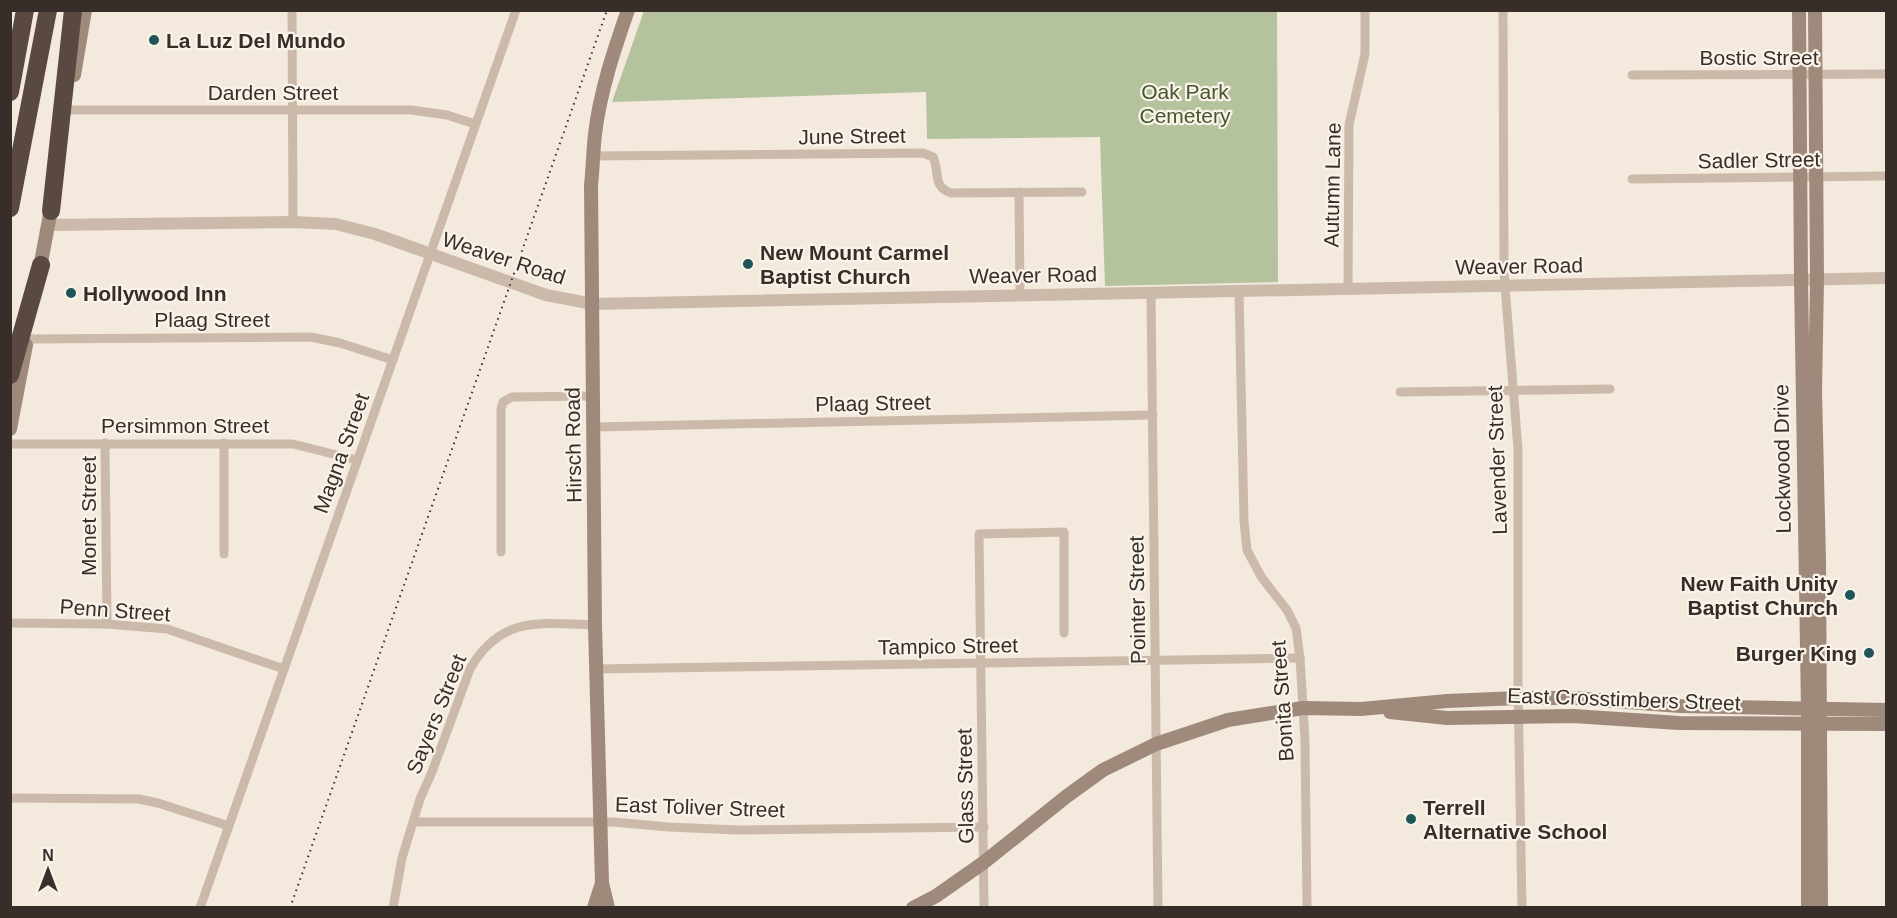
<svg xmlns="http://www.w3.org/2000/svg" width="1897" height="918" font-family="Helvetica,sans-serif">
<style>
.green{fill:#b4c29d}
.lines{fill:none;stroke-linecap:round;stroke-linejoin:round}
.minor{stroke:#cbbaa9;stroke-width:9}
.tertiary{stroke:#cbbaa9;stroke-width:12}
.secondary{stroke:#9f897a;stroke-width:14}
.motorway{stroke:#594940;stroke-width:18}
.rail{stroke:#382e29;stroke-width:2;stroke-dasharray:1.5 4.5;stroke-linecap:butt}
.poi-dot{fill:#1e545a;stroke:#faf3ea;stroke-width:2}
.labels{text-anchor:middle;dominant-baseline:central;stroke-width:4.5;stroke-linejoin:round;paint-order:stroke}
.poi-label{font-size:21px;font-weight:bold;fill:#382e29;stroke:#faf3ea;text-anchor:start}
.street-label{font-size:21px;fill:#382e29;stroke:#faf3ea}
.park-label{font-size:21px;fill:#45572c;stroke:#faf3ea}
</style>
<rect width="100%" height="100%" fill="#f3e9dd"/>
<polygon class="green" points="644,11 1277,11 1278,282 1105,286 1100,137 927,139 926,92 612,102"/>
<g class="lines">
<g class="minor">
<polyline points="292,10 293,222"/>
<polyline points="1503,10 1504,273 1518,449 1518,686 1522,908"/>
<polyline points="1632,75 1886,74"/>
<polyline points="68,110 411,110 447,115 475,124"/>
<path d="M594,156L923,153L933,157C940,171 932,187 951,193L1082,192"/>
<polyline points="1632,179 1886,176"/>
<polyline points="1019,192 1020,295"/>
<polyline points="1348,289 1349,125 1365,54 1365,10"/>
<polyline points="1239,291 1244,521 1247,550 1262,578 1287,610 1296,628 1300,658 1305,741 1307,908"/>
<polyline points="1151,293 1158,908"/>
<polyline points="27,339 311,337 340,343 393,360"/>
<polyline points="1400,392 1610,389"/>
<polyline points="594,427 1153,415"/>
<polyline points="105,443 107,624"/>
<polyline points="224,443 224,554"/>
<polyline points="10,444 293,444 357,460"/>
<polyline points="501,552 501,409 503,402 512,397 593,396"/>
<polyline points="10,623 107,624 167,629 284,669"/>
<polyline points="596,669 1300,658"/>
<polyline points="10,798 139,799 158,803 229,826"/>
<polyline points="414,822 613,822 669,827 737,830 984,827"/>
<polyline points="200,908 516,10"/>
<path d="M393,908L402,858L420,799L432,772L470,669C501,615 541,623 595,625"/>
<polyline points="984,908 979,534 1064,532 1064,633"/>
</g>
<polyline class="tertiary" points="48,225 293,222 336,224 375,234 546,295 593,304 1886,278"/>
<g class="secondary">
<polyline points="1799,10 1801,280 1808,709 1808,908"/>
<polyline points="1815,10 1817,279 1815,392 1819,560 1821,908"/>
<polyline points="74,75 85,10"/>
<polyline points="39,273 52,204"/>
<polyline points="10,429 26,345"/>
<polyline points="1390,712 1447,718 1573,716 1679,723 1886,724"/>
<polyline points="594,908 602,883"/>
<path d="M608,908L602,883L595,625L591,185C593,168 593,151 595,134C600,92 614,50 628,10"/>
<polyline points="913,908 936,896 983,863 1067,796 1103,770 1156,744 1228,720 1303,708 1361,709 1447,701 1519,698 1574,698 1680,706 1886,710"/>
</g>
<g class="motorway">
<polyline points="10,92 25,10"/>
<polyline points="10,208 48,10"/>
<polyline points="51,211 73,10"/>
<polyline points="10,375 41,265"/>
</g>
<polyline class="rail" points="290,908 607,10"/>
</g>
<g class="poi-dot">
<circle cx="154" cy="40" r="6"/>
<circle cx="748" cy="264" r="6"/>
<circle cx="71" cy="293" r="6"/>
<circle cx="1850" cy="595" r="6"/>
<circle cx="1869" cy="653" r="6"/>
<circle cx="1411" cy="819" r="6"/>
</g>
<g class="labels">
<g class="poi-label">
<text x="166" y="40">La Luz Del Mundo</text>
<text x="760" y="252">New Mount Carmel<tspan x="760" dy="24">Baptist Church</tspan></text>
<text x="83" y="293">Hollywood Inn</text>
<text x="1838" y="583" text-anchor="end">New Faith Unity<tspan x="1838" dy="24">Baptist Church</tspan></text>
<text x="1857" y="653" text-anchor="end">Burger King</text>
<text x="1423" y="807">Terrell<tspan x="1423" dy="24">Alternative School</tspan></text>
</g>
<g class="street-label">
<text x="1759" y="57">Bostic Street</text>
<text x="273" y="92">Darden Street</text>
<text transform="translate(852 136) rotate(-1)">June Street</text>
<text transform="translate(1759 160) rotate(-1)">Sadler Street</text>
<text transform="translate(1332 185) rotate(-89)">Autumn Lane</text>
<text transform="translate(504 258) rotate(18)">Weaver Road</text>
<text transform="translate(1519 266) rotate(-1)">Weaver Road</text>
<text transform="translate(1033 275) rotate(-1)">Weaver Road</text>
<text x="212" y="319">Plaag Street</text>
<text transform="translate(873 403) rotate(-1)">Plaag Street</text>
<text x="185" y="425">Persimmon Street</text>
<text transform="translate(573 445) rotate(-91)">Hirsch Road</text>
<text transform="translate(341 453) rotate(-70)">Magna Street</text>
<text transform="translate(1782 459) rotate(-91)">Lockwood Drive</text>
<text transform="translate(1497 460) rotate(-92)">Lavender Street</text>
<text transform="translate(88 516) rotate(-90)">Monet Street</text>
<text transform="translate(1137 600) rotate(-91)">Pointer Street</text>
<text transform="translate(115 610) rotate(4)">Penn Street</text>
<text transform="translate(948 646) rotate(-1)">Tampico Street</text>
<text transform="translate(1624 699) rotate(2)">East Crosstimbers Street</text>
<text transform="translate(1282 701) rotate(-94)">Bonita Street</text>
<text transform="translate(436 714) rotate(-68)">Sayers Street</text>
<text transform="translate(965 786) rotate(-91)">Glass Street</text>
<text transform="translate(700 807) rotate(2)">East Toliver Street</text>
</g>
<g class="park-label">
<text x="1185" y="91">Oak Park<tspan x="1185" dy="24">Cemetery</tspan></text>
</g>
</g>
<rect width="1897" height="918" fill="none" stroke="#382e29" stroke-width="24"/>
<g transform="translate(48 870)" stroke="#faf3ea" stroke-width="4.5" paint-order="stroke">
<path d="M0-4.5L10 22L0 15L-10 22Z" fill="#382e29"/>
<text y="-9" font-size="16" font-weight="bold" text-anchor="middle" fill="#382e29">N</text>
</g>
</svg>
